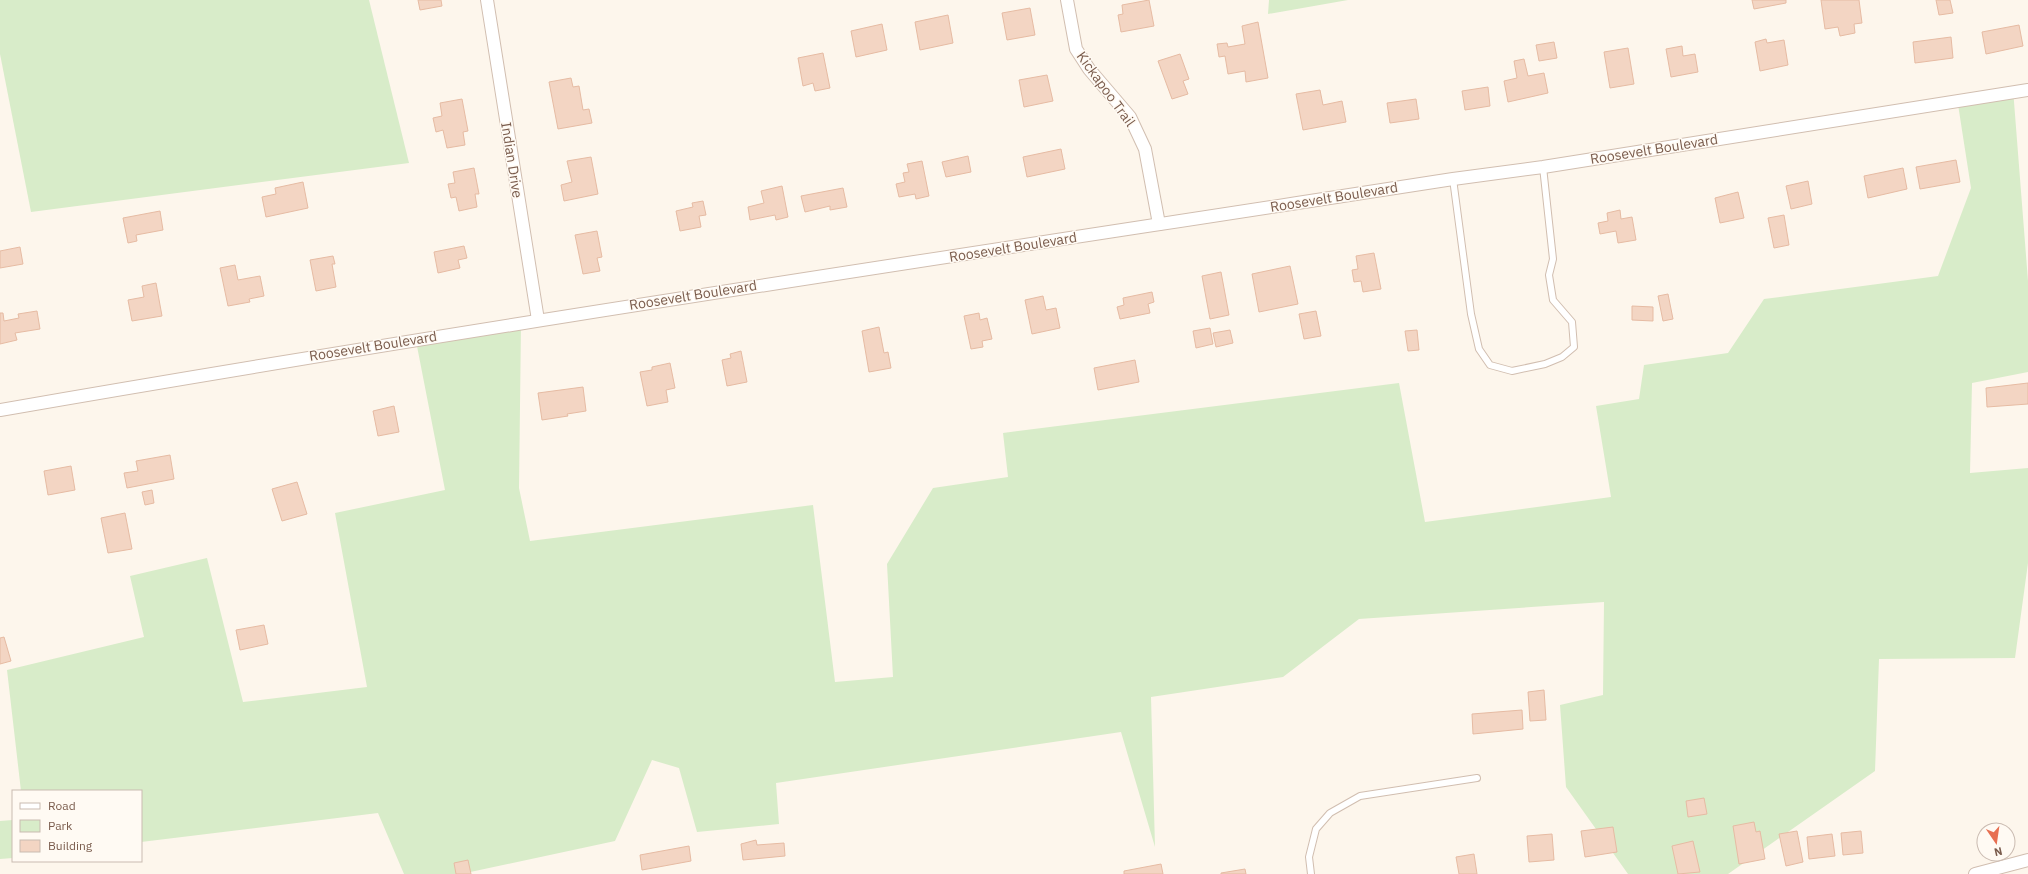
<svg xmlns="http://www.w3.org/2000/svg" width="2028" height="874" font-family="'IBM Plex Sans',sans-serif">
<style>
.green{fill:#d8ecc9}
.building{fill:#f3d5c3;stroke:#e6bba3}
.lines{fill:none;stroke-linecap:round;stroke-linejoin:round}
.lane-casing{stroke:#d1beb0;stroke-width:8}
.street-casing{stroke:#d1beb0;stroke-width:14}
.lane{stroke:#fff;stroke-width:6}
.street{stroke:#fff;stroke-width:12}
.labels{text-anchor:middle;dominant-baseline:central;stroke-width:3;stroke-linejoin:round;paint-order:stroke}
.street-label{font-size:14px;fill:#7a5c4d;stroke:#fffaf3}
</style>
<rect width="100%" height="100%" fill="#fdf6ec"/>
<g class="green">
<polygon points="0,0 369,0 409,163 31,212 0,54"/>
<polygon points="1269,0 1348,0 1268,14"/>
<polygon points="2013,89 2028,281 2028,372 1972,383 1970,473 2028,468 2028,563 2015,658 1879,659 1875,771 1728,874 1628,874 1566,787 1560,705 1603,695 1604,602 1359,619 1283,677 1151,697 1155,847 1121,732 776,783 779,824 697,832 679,768 652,760 615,841 461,874 404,874 378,813 141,842 141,791 21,791 7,670 144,637 130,576 207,558 243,702 367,687 335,513 445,490 416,341 521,323 519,488 530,541 813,505 835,682 893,677 887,564 933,488 1008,477 1003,433 1399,383 1425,522 1611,497 1596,406 1639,399 1644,365 1728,353 1764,299 1938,276 1971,188 1957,98"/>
<polygon points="13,820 13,858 0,859 0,821"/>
</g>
<g class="building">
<polygon points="418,0 441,0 442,6 420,10"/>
<polygon points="1149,0 1154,26 1121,32 1118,15 1123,14 1122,5"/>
<polygon points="1752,0 1786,0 1786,3 1754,9"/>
<polygon points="1821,0 1859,0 1862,23 1854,24 1855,33 1840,36 1838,27 1825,29"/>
<polygon points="1936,0 1950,0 1953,13 1939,15"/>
<polygon points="1030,8 1035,35 1007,40 1002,13"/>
<polygon points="948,15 953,43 920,50 915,22"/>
<polygon points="1258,22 1268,78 1246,82 1245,71 1228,74 1225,56 1219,57 1217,44 1227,43 1228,47 1245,44 1242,26"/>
<polygon points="882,24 887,50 856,57 851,31"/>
<polygon points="2019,25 2023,46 1986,54 1982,32"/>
<polygon points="1951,37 1953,58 1915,63 1913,42"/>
<polygon points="1766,39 1767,43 1784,40 1788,65 1760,71 1755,42"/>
<polygon points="1554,42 1557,58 1539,61 1536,45"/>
<polygon points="1682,46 1683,56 1695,54 1698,72 1671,77 1666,49"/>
<polygon points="1628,48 1634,84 1610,88 1604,52"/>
<polygon points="823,53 830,88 815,91 813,83 803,86 798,58"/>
<polygon points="1180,54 1189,79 1183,81 1188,94 1172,99 1158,61"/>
<polygon points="1524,59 1528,76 1544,73 1548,93 1508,102 1504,81 1517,78 1514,61"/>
<polygon points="1047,75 1053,101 1024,107 1019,80"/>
<polygon points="571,78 573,87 579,86 583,110 589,109 592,123 558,129 549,82"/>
<polygon points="1488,87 1490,106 1465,110 1462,91"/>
<polygon points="1320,90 1323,105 1342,101 1346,122 1303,130 1296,94"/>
<polygon points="462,99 468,131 463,132 465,145 447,148 443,130 436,132 433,118 442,116 440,103"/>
<polygon points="1416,99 1419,119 1390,123 1387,103"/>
<polygon points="1061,149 1065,169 1027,177 1023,157"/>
<polygon points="968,156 971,172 946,177 942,162"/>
<polygon points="591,157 598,194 564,201 561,185 572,182 567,161"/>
<polygon points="1956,160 1960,182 1920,189 1916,167"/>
<polygon points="922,161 929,196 916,199 915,194 899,197 896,184 905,182 903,173 909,172 907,164"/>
<polygon points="474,168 479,194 475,194 477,207 459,211 456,197 451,198 448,184 455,183 453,172"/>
<polygon points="1903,168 1907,189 1868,198 1864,176"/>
<polygon points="1808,181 1812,204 1791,209 1786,186"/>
<polygon points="303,182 308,208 266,217 262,197 276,194 275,188"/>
<polygon points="782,186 788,217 776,220 775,215 750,220 748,207 764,203 761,191"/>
<polygon points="843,188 847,207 830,210 830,206 805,212 801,196"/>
<polygon points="1738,192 1744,218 1720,223 1715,198"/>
<polygon points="703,201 706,215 699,216 701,227 680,231 676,211 693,207 692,203"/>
<polygon points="1620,210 1621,219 1632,217 1636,240 1618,243 1616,231 1600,234 1598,223 1608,221 1607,213"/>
<polygon points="160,211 163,230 136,235 137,241 128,243 123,218"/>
<polygon points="1784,215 1789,245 1774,248 1768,218"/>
<polygon points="597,231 602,257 597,258 600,271 583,274 575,235"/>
<polygon points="464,246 467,258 458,260 460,268 438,273 434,252"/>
<polygon points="20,247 23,264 0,268 0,251"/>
<polygon points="1374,253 1381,289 1363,292 1361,281 1354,282 1352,270 1358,269 1356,256"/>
<polygon points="333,256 335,264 332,264 336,287 316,291 310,260"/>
<polygon points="235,265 238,280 260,276 264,296 249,299 250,302 228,306 220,268"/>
<polygon points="1290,266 1298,304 1259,312 1252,274"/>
<polygon points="1221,272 1229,315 1210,319 1202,276"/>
<polygon points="156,283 162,316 132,321 128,300 144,297 142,286"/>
<polygon points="1152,292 1154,302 1148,304 1150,313 1120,319 1117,307 1124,305 1123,298"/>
<polygon points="1668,294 1673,319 1663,321 1658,296"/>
<polygon points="1043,296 1046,310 1056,308 1060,328 1032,334 1025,300"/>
<polygon points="1632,306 1653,307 1653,321 1632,320"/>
<polygon points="37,311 40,329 15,333 17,340 0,344 0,313 3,313 4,321 19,318 18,314"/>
<polygon points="1316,311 1321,336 1304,339 1299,314"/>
<polygon points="979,313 980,320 987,318 992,339 982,341 983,347 971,349 964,316"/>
<polygon points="879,327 884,353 888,352 891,368 869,372 862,331"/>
<polygon points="1210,328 1213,344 1196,348 1193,331"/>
<polygon points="1230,330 1233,343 1216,347 1213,333"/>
<polygon points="1417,330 1419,350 1408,351 1405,331"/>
<polygon points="741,351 747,382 727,386 722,360 731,358 730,354"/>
<polygon points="1135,360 1139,382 1098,390 1094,368"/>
<polygon points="670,363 675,388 666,390 668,402 647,406 640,372 652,370 652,367"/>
<polygon points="2028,383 2028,404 1987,407 1986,388"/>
<polygon points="583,387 586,411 567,414 568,416 542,420 538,393"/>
<polygon points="394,406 399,432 378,436 373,411"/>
<polygon points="170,455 174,479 127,488 124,473 138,471 136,461"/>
<polygon points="71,466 75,490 48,495 44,471"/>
<polygon points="297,482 307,514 282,521 272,489"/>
<polygon points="152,490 154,503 145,505 142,492"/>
<polygon points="125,513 132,549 108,553 101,518"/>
<polygon points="264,625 268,644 240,650 236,630"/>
<polygon points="4,637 11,661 0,664 0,638"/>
<polygon points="1544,690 1546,720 1530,721 1528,692"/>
<polygon points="1522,710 1523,729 1473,734 1472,714"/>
<polygon points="1704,798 1707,814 1688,817 1686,801"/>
<polygon points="1754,822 1756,832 1760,831 1765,859 1739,864 1733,826"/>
<polygon points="1613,827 1617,852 1585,857 1581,831"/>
<polygon points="1797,831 1803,862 1786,866 1779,834"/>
<polygon points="1861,831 1863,853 1843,855 1841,833"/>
<polygon points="1552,834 1554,860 1529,862 1527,836"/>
<polygon points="1832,834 1835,856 1809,859 1807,837"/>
<polygon points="756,840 757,845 784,843 785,856 743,860 741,844"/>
<polygon points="1693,841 1700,872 1678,874 1672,846"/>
<polygon points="689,846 691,861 642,870 640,855"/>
<polygon points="1474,854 1477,874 1459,874 1456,857"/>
<polygon points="468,860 471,874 456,874 454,863"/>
<polygon points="1161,864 1163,874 1124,874 1124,871"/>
<polygon points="1245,869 1246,874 1221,874 1221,873"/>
</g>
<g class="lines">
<g class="lane-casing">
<g id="lane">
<polyline points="1453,179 1471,314 1479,349 1490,365 1512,371 1545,364 1562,357 1574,347 1572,322 1553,300 1549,275 1553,259 1543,167"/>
<polyline points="1311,874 1309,857 1316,829 1330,813 1360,796 1477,778"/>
</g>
</g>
<g class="street-casing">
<g id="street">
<polyline points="487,0 538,320"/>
<polyline points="1067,0 1076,49 1089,69 1130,117 1145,149 1159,224"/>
<path d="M0,410C483,326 969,254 1453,179L1543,167L2028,90"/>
<polyline points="1975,874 2028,860"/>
</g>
</g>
<use href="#lane" class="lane"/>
<use href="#street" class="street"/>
</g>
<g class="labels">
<g class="street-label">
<text transform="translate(1106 89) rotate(54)">Kickapoo Trail</text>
<text transform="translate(1654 149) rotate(-9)">Roosevelt Boulevard</text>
<text transform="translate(512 160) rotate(81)">Indian Drive</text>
<text transform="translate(1334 197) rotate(-9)">Roosevelt Boulevard</text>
<text transform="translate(1013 247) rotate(-9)">Roosevelt Boulevard</text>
<text transform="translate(693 295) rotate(-9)">Roosevelt Boulevard</text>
<text transform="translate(373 346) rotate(-9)">Roosevelt Boulevard</text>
</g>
</g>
<rect x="12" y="790" width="130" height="72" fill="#fffaf3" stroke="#cabbb1"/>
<rect x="20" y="803" width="20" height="6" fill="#ffffff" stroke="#cabbb1"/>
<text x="48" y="810" font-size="12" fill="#7a5c4d">Road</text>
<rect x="20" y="820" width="20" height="12" fill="#d8ecc9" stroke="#cabbb1"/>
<text x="48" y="830" font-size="12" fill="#7a5c4d">Park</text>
<rect x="20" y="840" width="20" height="12" fill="#f3d5c3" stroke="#cabbb1"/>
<text x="48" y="850" font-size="12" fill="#7a5c4d">Building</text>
<g transform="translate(1996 842) rotate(167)"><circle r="19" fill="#fffaf3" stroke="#cabbb1"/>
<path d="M0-3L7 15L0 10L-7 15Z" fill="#e76f51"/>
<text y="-6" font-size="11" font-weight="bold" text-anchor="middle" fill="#7a5c4d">N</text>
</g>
</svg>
